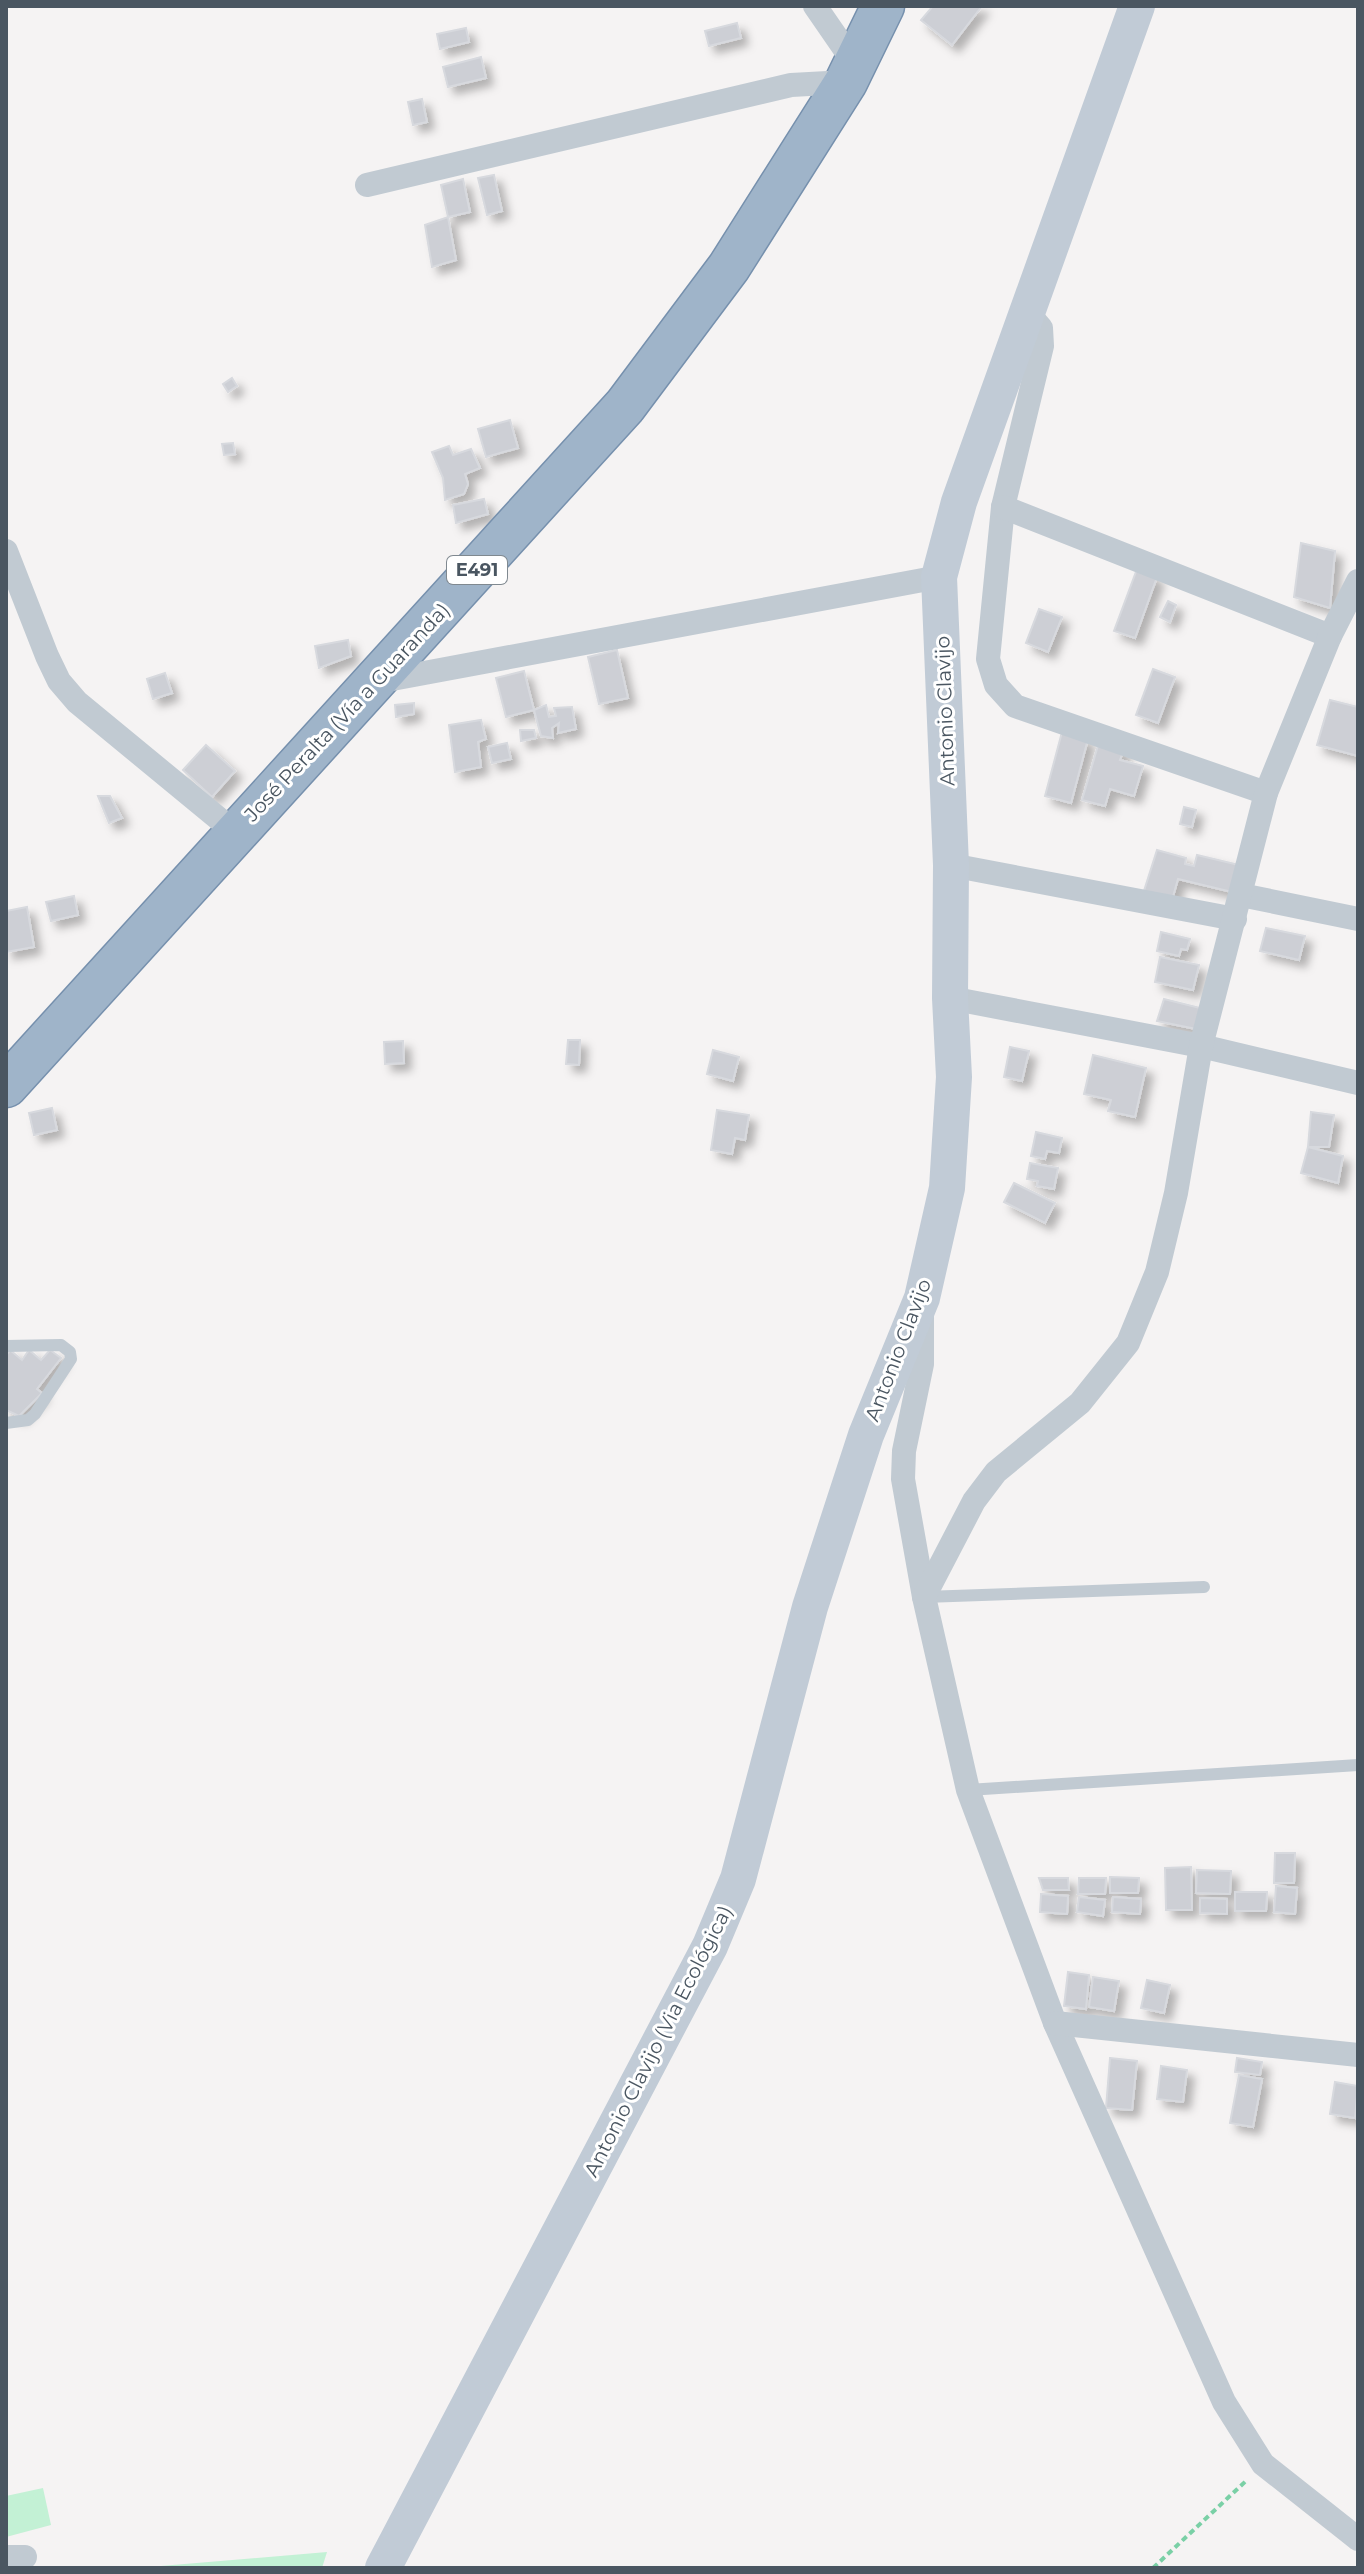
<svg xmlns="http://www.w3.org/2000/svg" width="1364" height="2574" font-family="Montserrat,sans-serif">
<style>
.green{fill:#c3f1d5}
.building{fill:#cdcfd5;stroke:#d7d9de;stroke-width:2;filter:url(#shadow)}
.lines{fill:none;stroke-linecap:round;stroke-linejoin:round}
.trunk-casing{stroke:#7690ad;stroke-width:45}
.path{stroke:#7ad0a6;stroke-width:4;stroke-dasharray:6 4;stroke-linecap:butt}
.service{stroke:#c1cad2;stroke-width:12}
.minor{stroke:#c1cad2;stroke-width:24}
.secondary{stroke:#c1cbd6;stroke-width:36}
.trunk{stroke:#9fb4c9;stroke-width:42}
.labels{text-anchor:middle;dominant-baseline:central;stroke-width:6;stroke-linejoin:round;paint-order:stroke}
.shield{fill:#fff;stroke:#808990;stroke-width:2}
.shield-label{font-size:18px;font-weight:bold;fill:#4a5661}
.street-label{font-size:20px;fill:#4a5661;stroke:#fff}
</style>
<defs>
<filter id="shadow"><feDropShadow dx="7" dy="7" stdDeviation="4" flood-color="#0004"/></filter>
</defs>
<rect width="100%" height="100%" fill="#f5f3f3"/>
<g class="green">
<polygon points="43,2488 51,2525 6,2537 6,2496"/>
<polygon points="327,2552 322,2568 137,2568"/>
</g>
<g class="building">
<polygon points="933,6 982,6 952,45 921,20"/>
<polygon points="737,23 741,38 709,46 705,31"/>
<polygon points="466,28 469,42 440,49 437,34"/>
<polygon points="481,57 486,78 448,87 443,67"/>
<polygon points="422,99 427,122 413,125 408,102"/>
<polygon points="494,175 502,211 487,215 478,178"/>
<polygon points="463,179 470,212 448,217 441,185"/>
<polygon points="448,217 456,260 432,267 425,225"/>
<polygon points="232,378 237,386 228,392 223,384"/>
<polygon points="510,420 518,448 486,457 478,429"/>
<polygon points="233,443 235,454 224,455 222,444"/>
<polygon points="449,446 453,455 471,449 480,468 465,474 468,484 464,494 445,500 443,478 432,452"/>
<polygon points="484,499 488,514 456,523 453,505"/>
<polygon points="1301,543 1335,551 1330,608 1294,597"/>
<polygon points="1137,569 1157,577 1135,638 1114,631"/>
<polygon points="1168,601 1176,605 1170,622 1160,617"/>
<polygon points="1039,609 1062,617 1048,652 1026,643"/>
<polygon points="348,640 351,656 319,668 315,646"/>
<polygon points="617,650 628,698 599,704 588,657"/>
<polygon points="1153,669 1175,677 1158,723 1136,715"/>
<polygon points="524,671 534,710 506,717 496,678"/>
<polygon points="165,673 172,693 153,699 147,679"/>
<polygon points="1330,700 1358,707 1358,756 1317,745"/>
<polygon points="414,703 414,714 396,717 395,705"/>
<polygon points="546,705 549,717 556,716 554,708 572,707 576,729 558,733 559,723 552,728 553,738 541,736 534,710"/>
<polygon points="481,720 486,739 478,742 481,767 455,772 449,725"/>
<polygon points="520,730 534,730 536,738 521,741"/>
<polygon points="1062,732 1088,739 1071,803 1045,796"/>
<polygon points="1099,742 1124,749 1120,760 1143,766 1134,796 1110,789 1105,806 1082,800"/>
<polygon points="507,743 511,759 492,763 488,747"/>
<polygon points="206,745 235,771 212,797 183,770"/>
<polygon points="98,796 110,796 122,818 109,823"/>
<polygon points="1184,807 1196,810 1192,827 1180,824"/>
<polygon points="1157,850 1186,858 1185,864 1194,866 1197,855 1239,865 1232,892 1178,879 1172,900 1143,894"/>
<polygon points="74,896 78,915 51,921 46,902"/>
<polygon points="27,907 34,947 6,952 6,911"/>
<polygon points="1266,928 1305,936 1299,960 1260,951"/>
<polygon points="1161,932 1190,939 1187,950 1181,949 1179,956 1157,951"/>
<polygon points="1160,957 1199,965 1193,990 1155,982"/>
<polygon points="1164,999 1200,1008 1196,1029 1157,1021"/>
<polygon points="568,1040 580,1040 579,1065 566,1064"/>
<polygon points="403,1041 404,1063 385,1064 384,1042"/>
<polygon points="1010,1047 1029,1051 1022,1081 1004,1077"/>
<polygon points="713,1050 739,1057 733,1081 707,1074"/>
<polygon points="1093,1055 1146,1068 1135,1117 1108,1111 1111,1100 1084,1094"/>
<polygon points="52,1108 57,1130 34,1135 29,1113"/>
<polygon points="717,1110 749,1115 745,1140 735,1138 732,1154 711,1150"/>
<polygon points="1311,1112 1334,1115 1329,1147 1308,1147"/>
<polygon points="1036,1132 1062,1138 1059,1153 1047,1151 1045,1159 1031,1156"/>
<polygon points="1308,1147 1343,1156 1338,1183 1301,1173"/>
<polygon points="1030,1163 1058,1168 1054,1189 1037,1186 1038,1181 1027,1179"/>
<polygon points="1014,1183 1055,1203 1045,1223 1004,1202"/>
<polygon points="10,1350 22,1360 29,1350 41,1360 50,1350 61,1358 37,1389 42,1393 19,1416 6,1410 6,1356"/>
<polygon points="1275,1853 1295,1853 1294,1883 1274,1883"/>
<polygon points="1191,1867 1192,1910 1166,1910 1165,1868"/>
<polygon points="1197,1870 1231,1871 1230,1894 1196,1893"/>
<polygon points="1110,1877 1139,1878 1138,1893 1110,1893"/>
<polygon points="1039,1878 1068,1878 1069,1890 1043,1890"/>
<polygon points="1079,1878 1106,1878 1105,1894 1078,1894"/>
<polygon points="1276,1886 1297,1888 1295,1914 1274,1912"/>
<polygon points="1235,1892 1267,1892 1266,1911 1235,1911"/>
<polygon points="1041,1894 1068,1896 1067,1914 1040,1912"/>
<polygon points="1079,1897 1105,1900 1103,1916 1077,1912"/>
<polygon points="1113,1897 1141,1899 1140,1914 1112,1912"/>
<polygon points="1200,1898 1227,1899 1227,1914 1200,1913"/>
<polygon points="1068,1972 1089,1975 1086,2009 1064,2006"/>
<polygon points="1093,1977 1119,1981 1114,2011 1089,2007"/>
<polygon points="1147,1980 1170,1985 1164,2013 1141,2008"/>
<polygon points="1110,2058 1137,2061 1132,2110 1106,2108"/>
<polygon points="1237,2058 1262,2062 1260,2075 1235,2072"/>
<polygon points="1161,2066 1187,2070 1183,2102 1157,2099"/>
<polygon points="1239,2075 1262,2079 1253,2127 1230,2123"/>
<polygon points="1335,2082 1358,2086 1355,2118 1330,2114"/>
</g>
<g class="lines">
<g class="trunk-casing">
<polyline id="trunk" points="6,1086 625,406 729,267 846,82 883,6"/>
</g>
<polyline class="path" points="1153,2568 1247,2480"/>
<g class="service">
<polyline points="6,1346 61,1345 70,1352 71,1359 35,1414 28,1420 6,1423"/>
<polyline points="924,1597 1204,1587"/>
<polyline points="968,1790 1358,1765"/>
</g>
<g class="minor">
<polyline points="815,6 855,64"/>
<polyline points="367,185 791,85 846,82"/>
<polyline points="1029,314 1041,328 1042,346 1003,507 988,659 996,685 1015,706 1266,793"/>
<polyline points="1003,507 1330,636"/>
<polyline points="6,551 47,656 59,681 77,702 236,833"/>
<polyline points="376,682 939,577"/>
<polyline points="951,865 1235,919"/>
<polyline points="1241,895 1358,919"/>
<polyline points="950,998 1201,1046 1358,1083"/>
<polyline points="922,1312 922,1364 904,1451 903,1479 924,1597 968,1790 1055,2023 1224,2402 1263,2464 1358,2539"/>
<polyline points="924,1597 974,1501 996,1472 1080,1403 1128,1343 1157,1272 1176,1193 1201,1046 1266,793 1330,636 1358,581"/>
<polyline points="1055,2023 1358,2055"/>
<polyline points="6,2557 25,2557"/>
</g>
<polyline class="secondary" points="383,2568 710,1946 738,1879 810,1607 866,1435 922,1298 947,1188 954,1077 950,998 951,865 939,577 959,502 1137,6"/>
<use href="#trunk" class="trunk"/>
</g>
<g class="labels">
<rect class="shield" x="447" y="556" width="60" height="28" rx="6"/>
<g class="shield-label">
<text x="477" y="570">E491</text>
</g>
<g class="street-label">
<text transform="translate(945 711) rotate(-92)">Antonio Clavijo</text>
<text transform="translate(347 712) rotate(-47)">José Peralta (Vía a Guaranda)</text>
<text transform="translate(898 1350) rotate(-69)">Antonio Clavijo</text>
<text transform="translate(658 2041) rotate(-63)">Antonio Clavijo (Via Ecológica)</text>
</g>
</g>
<rect width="1364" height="2574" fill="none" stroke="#4a5661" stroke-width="16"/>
</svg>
